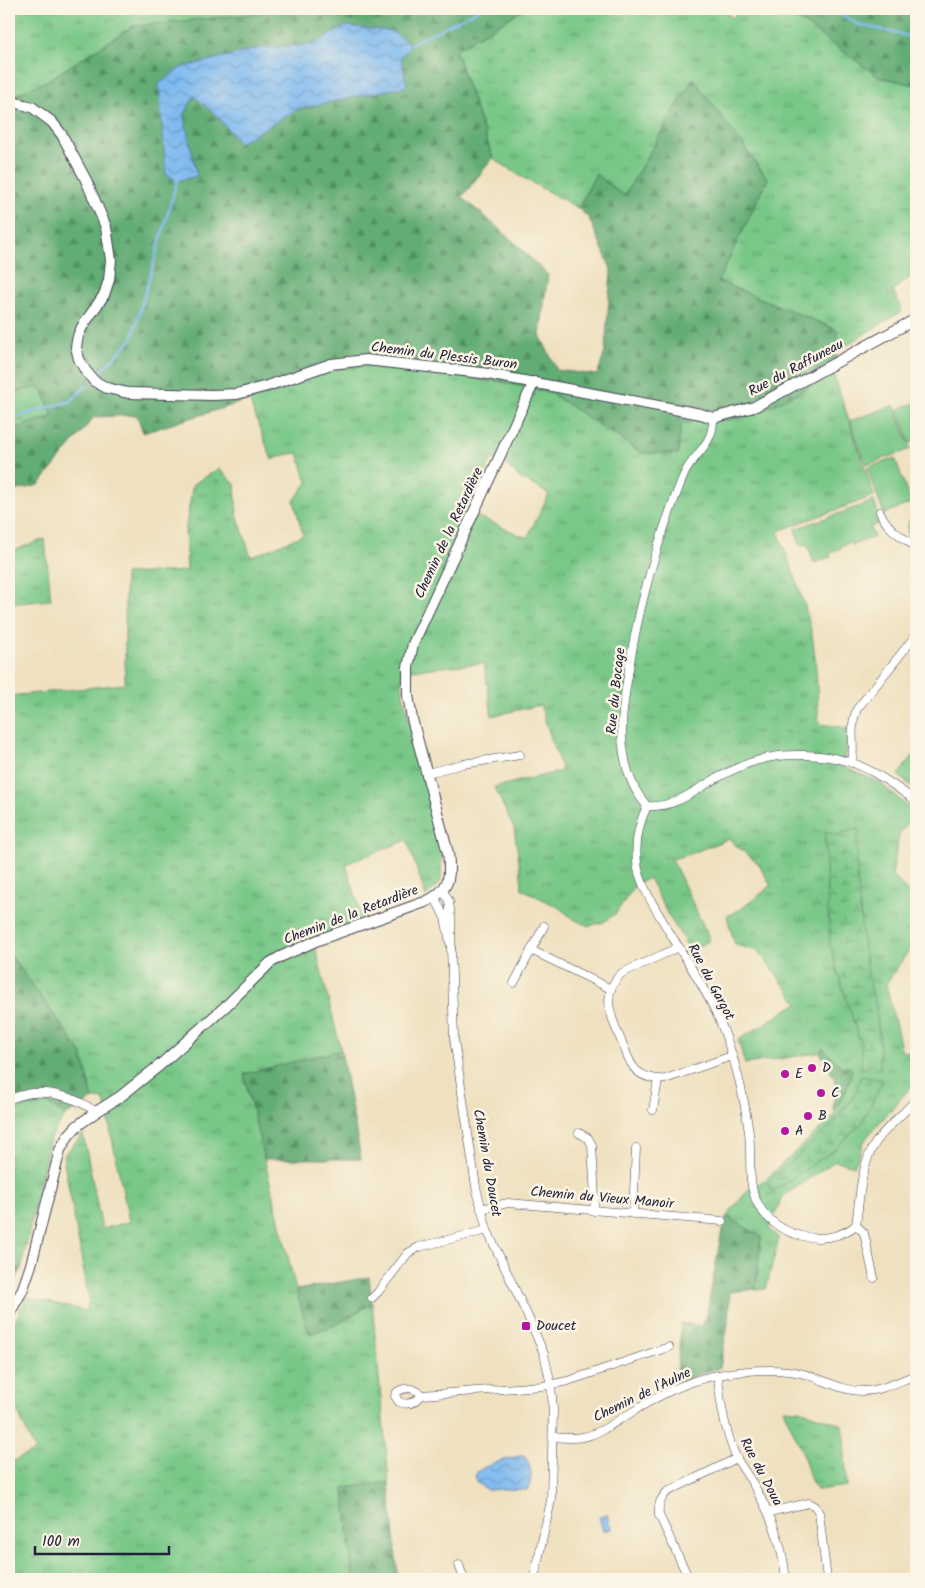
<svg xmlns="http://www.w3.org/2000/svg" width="925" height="1588" font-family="Kalam,sans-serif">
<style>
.grass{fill:url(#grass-tufts);stroke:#4e7562;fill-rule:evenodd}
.forest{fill:url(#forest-firs);stroke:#426758;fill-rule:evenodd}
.wetland{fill:url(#wetland-marsh);stroke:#4e7562}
.garden{fill:#79c888;stroke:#4e7562}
.water{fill:url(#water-waves);stroke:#506e96}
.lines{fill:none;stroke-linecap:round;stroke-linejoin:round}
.stream{stroke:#7ebaf0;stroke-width:2.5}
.minor-casing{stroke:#413f4f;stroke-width:9}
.tertiary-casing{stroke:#413f4f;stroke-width:12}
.minor{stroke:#fff;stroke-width:8}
.tertiary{stroke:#fff;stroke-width:10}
.poi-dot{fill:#b5179e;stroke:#fcf5e5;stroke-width:2}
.labels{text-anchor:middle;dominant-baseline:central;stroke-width:5;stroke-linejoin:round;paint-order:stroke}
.street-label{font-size:14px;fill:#22223b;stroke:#fcf5e5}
.poi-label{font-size:14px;fill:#22223b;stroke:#fcf5e5;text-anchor:start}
</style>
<defs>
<pattern id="grass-tufts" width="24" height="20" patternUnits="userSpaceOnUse" patternTransform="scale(1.25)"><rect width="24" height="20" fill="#79c888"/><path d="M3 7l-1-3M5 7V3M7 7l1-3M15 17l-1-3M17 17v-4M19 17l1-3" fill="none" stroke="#63a270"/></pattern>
<pattern id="forest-firs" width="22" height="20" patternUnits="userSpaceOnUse" patternTransform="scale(1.25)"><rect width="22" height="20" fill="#62ac74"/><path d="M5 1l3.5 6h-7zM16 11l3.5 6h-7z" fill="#508c60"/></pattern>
<pattern id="wetland-marsh" width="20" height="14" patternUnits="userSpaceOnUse" patternTransform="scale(1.25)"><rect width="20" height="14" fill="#79c888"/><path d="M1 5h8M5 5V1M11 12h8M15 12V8" fill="none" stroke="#63a270"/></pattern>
<pattern id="water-waves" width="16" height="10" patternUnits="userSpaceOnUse" patternTransform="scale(1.25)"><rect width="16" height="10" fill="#7ebaf0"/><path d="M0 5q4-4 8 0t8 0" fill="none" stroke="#6797c4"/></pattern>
</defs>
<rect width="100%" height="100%" fill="#fcf5e5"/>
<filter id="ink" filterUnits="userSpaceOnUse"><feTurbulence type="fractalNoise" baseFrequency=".02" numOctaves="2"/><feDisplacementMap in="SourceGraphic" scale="10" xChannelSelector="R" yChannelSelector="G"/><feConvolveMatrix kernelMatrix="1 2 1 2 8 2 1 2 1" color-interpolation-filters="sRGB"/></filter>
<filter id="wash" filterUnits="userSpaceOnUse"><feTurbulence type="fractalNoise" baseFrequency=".0096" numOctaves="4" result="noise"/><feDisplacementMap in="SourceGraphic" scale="20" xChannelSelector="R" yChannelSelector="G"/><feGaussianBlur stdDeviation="1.12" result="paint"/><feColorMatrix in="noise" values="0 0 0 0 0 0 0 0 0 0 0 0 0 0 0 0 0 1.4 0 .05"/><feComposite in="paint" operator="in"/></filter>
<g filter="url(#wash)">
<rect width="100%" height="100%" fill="#efe1c0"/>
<g class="grass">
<polygon points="9,9 281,9 264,13 133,26 45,82 9,97"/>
<polygon points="524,9 721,9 733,18 739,9 784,9 879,77 916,85 916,273 893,290 902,311 837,351 838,330 718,281 768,179 693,79 624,196 596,174 578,208 520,176 493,158 455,50"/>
<path d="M369,366L497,381L549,392L642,453L678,454L681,425L818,383L833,372L874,496L778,531C790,565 805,599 812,635C817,664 817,694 819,724L848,728L847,749L841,766L879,782L915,813L899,835L892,875L916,901V940L886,984L902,1052H916V1081L866,1138L854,1166L835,1161L782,1197L769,1229L779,1238L766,1289H756L761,1237L727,1216L748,1190L766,1179L835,1115L838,1079L823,1052L745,1064L738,1040L798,1003L758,951L735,945L727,916L741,909L771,886L759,864L728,839L690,854L672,859L710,940L691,951L668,915L649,878L636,884L616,913L604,922L589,926L575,920L558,907L522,889L521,875L514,828L494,787L562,771L540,705L492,716L484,663L402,671L403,694L442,853L441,881L426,897L407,840L346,864L363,920L313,938L341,1050L244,1075L296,1290L309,1334L336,1325L372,1303L389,1482L344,1488L353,1579H9V1463L35,1451L9,1392V1332L27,1297L86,1311L89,1300L63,1156L83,1134L102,1229L129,1222L104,1099H93L82,1054L29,980L9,954V696L125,684V574L187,571L185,532L193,484L219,469L235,484L237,514L251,557L303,535L294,501L307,482L298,453L285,455L272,460L249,400L279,392L326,369ZM492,458L504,463L517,476L549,494L527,538L467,512Z"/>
<polygon points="41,387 54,416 9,430 9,393"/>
<polygon points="916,513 916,541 907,534 909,521"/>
<polygon points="45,539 51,600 9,604 9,552"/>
<polygon points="916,752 916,790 898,775"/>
<polygon points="46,1102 65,1116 50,1138 21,1269 9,1262 9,1110"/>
<polygon points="783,1409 800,1410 843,1425 847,1486 817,1490 811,1481 802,1451"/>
</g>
<g class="forest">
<path d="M281,9H524L455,50L493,158L462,197L512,240L548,275L540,335L557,370L597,375L605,352L611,269L589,218L578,208L596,174L624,196L693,78L768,179L718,281L838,330L837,351L833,372L818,383L757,413L729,420L702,419L681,425L678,454L642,453L549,392L497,381L369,366L326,369L279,392L249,400L143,433L137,415L94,417L39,485L9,492V430L53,416L41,387L9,393V97L45,82L133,26L264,13ZM345,26L401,58L406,86L298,109L240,142L218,117L194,95L184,116L197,176L177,181L180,68L255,49L314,44Z"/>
<polygon points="784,9 916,9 916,85 879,77"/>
<polygon points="9,954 29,980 82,1054 93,1099 65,1116 46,1102 9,1110"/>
<path d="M823,1048L842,1067H849L852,1069C849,1085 844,1097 835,1109L833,1110L835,1080L820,1052Z"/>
<polygon points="341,1050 361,1159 264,1159 244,1074"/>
<polygon points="727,1216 761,1237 756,1289 730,1292 728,1323 720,1368 704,1372 676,1385 681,1323 702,1326 707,1312 722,1230"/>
<polygon points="9,1262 21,1269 11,1290 9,1289"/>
<polygon points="369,1277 372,1303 336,1325 309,1334 296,1290"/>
<polygon points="389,1482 398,1579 353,1579 344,1488"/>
</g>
<g class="wetland">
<polygon points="859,828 856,864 863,942 869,981 876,1007 880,1045 880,1069 861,1068 862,1048 837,970 830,943 827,892 825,831 836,835"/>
<polygon points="861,1076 883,1080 862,1123 834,1150 772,1192 767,1183 833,1124 855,1094"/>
</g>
<g class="garden">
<polygon points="916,403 916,441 910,443 898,410 905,406"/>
<polygon points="894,405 911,449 866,465 850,421"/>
<polygon points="895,458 911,503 884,514 867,468"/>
<polygon points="874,501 881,523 870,527 874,537 852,545 851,542 840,546 841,548 830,553 831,557 814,563 807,544 800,546 795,529"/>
</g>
<g class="water">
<polygon points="345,26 391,31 411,44 401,58 407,86 298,109 239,143 218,117 194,96 184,116 197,176 177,181 166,174 159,84 180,68 255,49 314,44"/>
<path d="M522,1456L525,1457C532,1466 533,1481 527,1490L506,1489L487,1490L476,1482C476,1479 475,1477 476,1474C480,1466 512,1457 522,1456Z"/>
<polygon points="607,1514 611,1529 603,1531 599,1516"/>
</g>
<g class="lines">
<g class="stream">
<polyline points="832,9 857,24 916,38"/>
<polyline points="411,44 480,9"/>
<polyline points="98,374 132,339 177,181"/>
<polyline points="9,419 71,401 87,385"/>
</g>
</g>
</g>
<g filter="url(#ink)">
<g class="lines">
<g class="minor-casing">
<g id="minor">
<path d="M713,418C714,446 692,454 683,477C657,541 638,607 628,675C624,700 619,729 624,754C627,774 634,791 647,806C676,808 693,791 717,778C730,771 744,764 759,760C784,752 825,754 850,762C874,770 895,786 916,801"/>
<path d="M880,512C887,529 902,537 916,547"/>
<path d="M852,763C855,745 849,726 857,709L916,635"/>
<polyline points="427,773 463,764 520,755"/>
<path d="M647,806C638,825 634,847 638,869C643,890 657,911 668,930C686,959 705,988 719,1019C734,1055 744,1094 749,1133C752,1154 747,1180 756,1200C772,1237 826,1250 856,1225C860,1197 860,1166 876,1142C887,1126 904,1114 916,1099"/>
<polyline points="435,898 445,918 451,947 451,918 449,901 443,891"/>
<polyline points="451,947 454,1039 476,1187 487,1230 530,1321 544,1354 551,1385 553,1409 551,1500 534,1579"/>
<path d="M679,947L622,973C598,995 613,1022 624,1047C627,1055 630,1065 637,1071C644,1077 656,1080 665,1079L732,1056"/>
<polyline points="531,950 611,989"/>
<polyline points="514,983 544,926"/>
<path d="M9,1099C16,1097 24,1094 32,1093C54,1091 79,1099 96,1112"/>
<polyline points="653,1110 658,1080"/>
<polyline points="579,1133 588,1138 592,1145 595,1198 594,1211"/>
<polyline points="481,1209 508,1203 722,1221"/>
<polyline points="633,1214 636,1148"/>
<polyline points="856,1225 864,1233 874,1278"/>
<polyline points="372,1298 378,1292 408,1253 419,1247 487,1230"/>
<path d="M718,1375C720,1403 725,1431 736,1457C742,1469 752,1480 758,1493C773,1519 783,1549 786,1579"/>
<path d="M422,1395C415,1388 406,1386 397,1392L395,1396L399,1402C408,1406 416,1402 422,1395L543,1386L568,1381L669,1347"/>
<path d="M553,1437C563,1438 574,1439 583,1437C599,1434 614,1423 627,1415C653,1399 683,1382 713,1376C740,1371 777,1367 804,1374C823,1379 842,1391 862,1391C881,1391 899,1381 916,1375"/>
<polyline points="769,1512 809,1503 815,1506 819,1513 827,1579"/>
<polyline points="459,1565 464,1579"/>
<path d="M689,1579L659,1515C658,1505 660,1499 667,1492L737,1458"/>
</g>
</g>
<g class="tertiary-casing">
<g id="tertiary">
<polyline points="9,101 32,107 52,122 62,135 86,180 106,227 111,260 109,280 104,295 82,327 78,336 76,347 79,359 85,370 94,381 107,388 128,393 212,395 237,394 267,386 331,364 366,360 482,373 701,414 713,418 754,407 916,319"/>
<path d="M9,1314L22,1291L31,1265L60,1150L68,1136L77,1126L96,1112L121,1096L160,1065L227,1005L270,963L280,957L318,940L425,902C450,891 451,877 448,853L412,719L408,695V667L413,644L534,382"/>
</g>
</g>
<use href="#minor" class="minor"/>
<use href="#tertiary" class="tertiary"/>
</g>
</g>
<g class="poi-dot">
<circle cx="812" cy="1068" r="5"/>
<circle cx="785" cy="1074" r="5"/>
<circle cx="821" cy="1093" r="5"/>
<circle cx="808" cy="1116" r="5"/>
<circle cx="785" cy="1131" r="5"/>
<rect x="521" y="1321" width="10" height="10" rx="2.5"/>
</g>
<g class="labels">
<g class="street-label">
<text transform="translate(444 356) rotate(7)">Chemin du Plessis Buron</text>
<text transform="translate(796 368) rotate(-28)">Rue du Raffuneau</text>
<text transform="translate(449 533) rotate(-65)">Chemin de la Retardière</text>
<text transform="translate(616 691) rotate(-84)">Rue du Bocage</text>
<text transform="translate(351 915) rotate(-21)">Chemin de la Retardière</text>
<text transform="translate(711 982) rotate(62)">Rue du Gargot</text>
<text transform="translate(487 1163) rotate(80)">Chemin du Doucet</text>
<text transform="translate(602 1198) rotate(5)">Chemin du Vieux Manoir</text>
<text transform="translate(642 1395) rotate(-26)">Chemin de l'Aulne</text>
<text transform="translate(761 1472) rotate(62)">Rue du Doua</text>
</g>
<g class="poi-label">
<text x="822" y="1068">D</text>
<text x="795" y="1074">E</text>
<text x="831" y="1093">C</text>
<text x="818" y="1116">B</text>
<text x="795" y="1131">A</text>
<text x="536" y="1326">Doucet</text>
</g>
</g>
<rect width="925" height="1588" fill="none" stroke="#fcf5e5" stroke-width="30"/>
<path d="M35 1546v8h134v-8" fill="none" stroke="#22223b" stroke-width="2.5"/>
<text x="42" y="1546" font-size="15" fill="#22223b" stroke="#fcf5e5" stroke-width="4" paint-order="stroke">100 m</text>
</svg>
